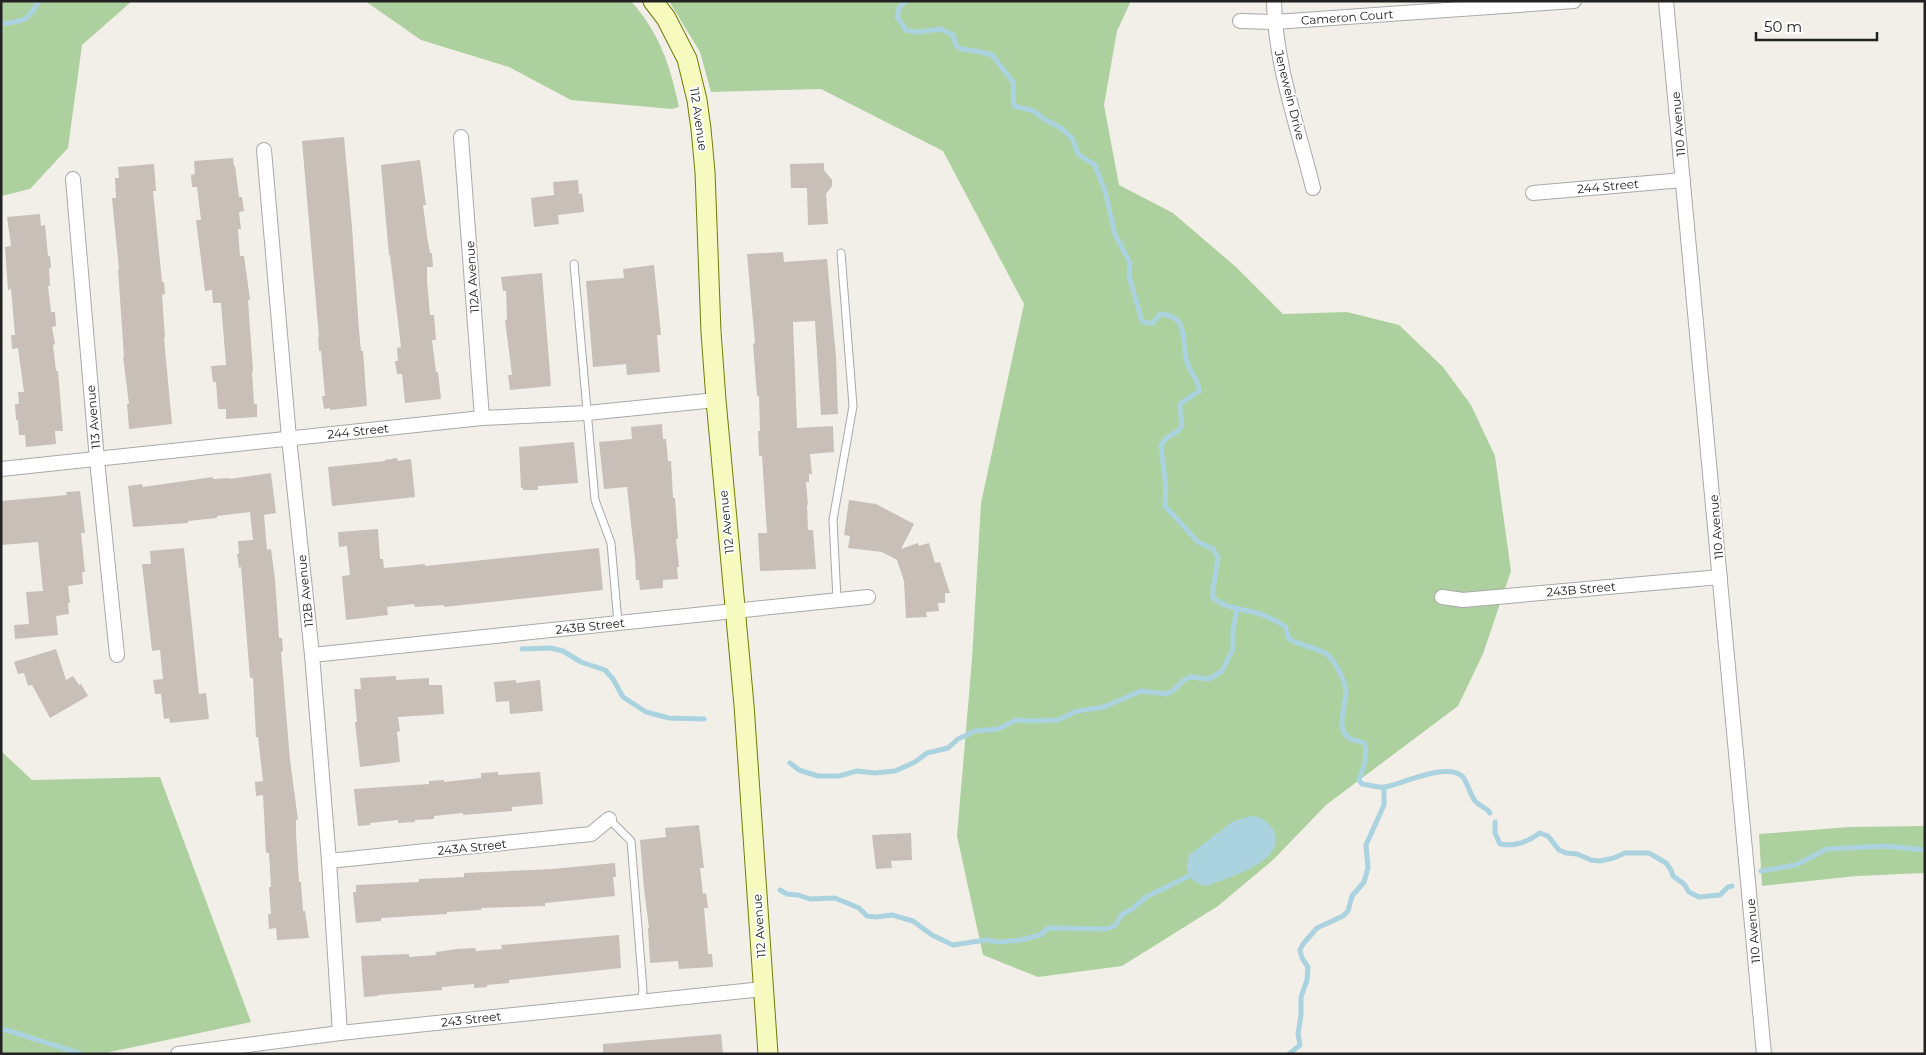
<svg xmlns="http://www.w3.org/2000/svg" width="1926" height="1055" font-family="Montserrat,sans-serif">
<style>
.forest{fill:#add19e}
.water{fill:#aad3df}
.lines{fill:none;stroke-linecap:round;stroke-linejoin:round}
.stream{stroke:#aad3df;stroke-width:5}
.building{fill:#c7bfb8}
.lane-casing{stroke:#a9a9a9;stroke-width:9}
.street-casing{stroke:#a9a9a9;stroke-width:16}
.secondary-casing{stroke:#707d05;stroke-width:21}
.lane{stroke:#fff;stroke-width:7}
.street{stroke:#fff;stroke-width:14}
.secondary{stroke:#f7fabf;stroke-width:19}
.labels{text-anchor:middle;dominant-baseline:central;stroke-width:4;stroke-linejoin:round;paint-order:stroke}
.street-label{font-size:12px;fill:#222;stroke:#fff}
</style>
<rect width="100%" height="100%" fill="#f2efe9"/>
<g class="forest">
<polygon points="1,1 132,1 82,45 68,148 30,189 1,196"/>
<path d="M365,1H631C660,34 670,65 679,107L672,109L571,100L509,67L421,40Z"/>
<polygon points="669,1 1131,1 1117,31 1104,105 1119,185 1173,213 1236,267 1283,314 1347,312 1399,325 1443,367 1471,405 1495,456 1511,571 1483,654 1458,706 1326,805 1274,859 1218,906 1122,966 1038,977 983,955 957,836 972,659 981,503 1024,304 943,151 821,89 711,92 700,52"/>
<polygon points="1,751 32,780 160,777 251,1022 101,1054 1,1054"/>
<polygon points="1925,826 1925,873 1857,876 1762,886 1759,834 1850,827"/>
</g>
<path class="water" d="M1250,816C1259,816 1268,821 1273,829C1291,861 1225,879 1205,886C1188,882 1184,870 1189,855L1232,822Z"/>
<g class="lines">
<g class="stream">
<path d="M906,1L899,8L897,17L906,30L918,32L941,29L953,35L956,45L961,49L981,52L992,55L1013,82L1014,106L1034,111L1044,119L1061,128L1072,138L1078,154L1095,165L1105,191L1115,234L1130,263L1129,276L1142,321L1147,323H1153L1160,314C1190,316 1181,341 1187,362C1190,373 1199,379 1199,391L1180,404V410L1182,425L1178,431L1165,439L1161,446L1166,488L1165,506L1198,542L1213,549L1218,558L1212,596C1222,609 1246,609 1260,614C1269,617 1278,622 1286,627L1288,638C1302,648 1324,646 1334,662C1339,670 1345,682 1346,691C1346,705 1335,729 1349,738C1353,741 1360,741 1364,743L1366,749L1365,762L1359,780L1362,784C1369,785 1378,788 1385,787C1402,784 1448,761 1463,777C1467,782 1470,794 1475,801C1479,806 1486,807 1490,813"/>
<path d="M1,24C24,21 27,22 39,1"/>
<polyline points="522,649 551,648 563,651 581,662 605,670 613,679 623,697 646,712 669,718 704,719"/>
<polyline points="790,763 799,770 818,776 839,776 857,771 875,773 895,771 915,762 927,753 948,748 958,739 975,731 998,729 1016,720 1031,721 1058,720 1077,711 1104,707 1141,691 1167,694 1175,689 1184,680 1190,677 1209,679 1222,671 1233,649 1233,630 1237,608"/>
<path d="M1495,822V833L1500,844C1515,847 1527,842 1540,833L1548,836L1559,850L1566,853L1577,854L1591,860L1600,861L1614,858L1625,853H1649L1666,863L1671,870L1673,876L1684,884L1689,892L1699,897L1720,895L1728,887L1732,886"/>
<polyline points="1761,871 1796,865 1827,849 1886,846 1925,850"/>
<polyline points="780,890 787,894 798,895 810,899 835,898 859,908 867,916 876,917 892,915 913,921 932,935 953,945 985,940 1000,942 1021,940 1040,935 1048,928 1107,929 1116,925 1121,915 1132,909 1146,897 1189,876"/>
<polyline points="1,1029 10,1031 81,1054"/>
<polyline points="1289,1054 1300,1045 1298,1034 1301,1015 1301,997 1307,980 1308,967 1302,958 1300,950 1303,944 1317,928 1343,916 1348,911 1352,896 1364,882 1368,868 1366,845 1384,805 1384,787"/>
</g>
</g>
<g class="building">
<polygon points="344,137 352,227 359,330 361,351 363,351 367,406 330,410 330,408 324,409 322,396 325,396 321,351 319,351 318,337 319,337 302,141"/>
<polygon points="233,158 234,166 235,166 239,197 242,197 244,211 239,212 241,229 238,229 240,256 244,256 248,285 250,300 248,300 253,371 252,372 254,404 257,404 257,417 226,419 226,409 218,409 216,382 213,382 211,366 226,365 221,303 213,303 212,290 205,291 196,220 201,220 197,187 192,187 191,175 195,174 194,161"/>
<polygon points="420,160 426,205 423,205 427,236 430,253 432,253 433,267 427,267 427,281 430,315 434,315 436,340 432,340 436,372 438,372 441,399 405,403 402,374 397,374 395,361 398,361 397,348 401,347 390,255 389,255 381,165"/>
<polygon points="824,163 824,170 832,180 832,186 826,194 828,224 808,225 807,188 791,188 790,164"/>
<polygon points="154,164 156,191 153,191 162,282 164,282 165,294 162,295 165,338 164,338 172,424 129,429 127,404 129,404 123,357 124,357 118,269 119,269 112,198 116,198 115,178 119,178 118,167"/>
<polygon points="578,180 579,194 582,193 584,212 558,215 559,224 534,227 531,198 554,195 553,182"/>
<polygon points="40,214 41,226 45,225 48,256 50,256 51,268 49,268 50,286 48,286 51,312 55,312 56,326 52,327 55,344 53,345 56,371 58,371 63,431 55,431 56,444 26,447 25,435 19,435 18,420 16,420 15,404 19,404 18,392 24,392 18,348 12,349 11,335 15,335 11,289 8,290 5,247 11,246 7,217"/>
<polygon points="783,252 784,262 827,259 836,357 838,414 821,415 815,321 793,322 797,428 833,426 834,452 810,454 812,474 809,474 809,482 806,482 808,505 807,505 808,530 813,530 816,569 760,571 758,533 767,533 762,456 759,456 758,431 760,431 759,396 757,396 753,344 755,343 747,254"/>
<polygon points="654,265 661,335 657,335 660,372 627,375 626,364 593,367 586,281 624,278 623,269"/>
<polygon points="542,273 551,386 510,390 508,375 512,375 505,320 507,320 506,291 503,291 501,277"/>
<polygon points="662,424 663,439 666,439 668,461 671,461 673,498 675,498 678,539 676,539 679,567 677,567 678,579 663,580 663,588 640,590 639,580 636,580 635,559 627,487 604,489 599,442 632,439 631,427"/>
<polygon points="574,442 578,483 538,486 538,490 523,490 523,488 521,488 519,447"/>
<polygon points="397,458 398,461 411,459 415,497 332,506 328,467 385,461 385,460"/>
<polygon points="271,473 276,513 264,515 267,550 271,549 275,579 279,638 282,638 283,651 281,652 290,760 298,820 296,820 296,834 299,882 301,882 303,911 305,911 309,938 277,940 276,928 269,929 268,914 271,914 269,887 271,887 269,853 266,853 263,795 256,796 255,782 263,781 258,737 256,737 253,678 250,678 241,567 239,568 237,554 239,554 238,541 253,540 250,512 217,516 217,518 188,521 188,523 133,527 128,486 142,484 143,487 213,477 213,479 229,478 229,479"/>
<polygon points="80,491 85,533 81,533 85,572 82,572 83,584 68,586 70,603 68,603 69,614 56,616 58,635 15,639 14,625 29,624 26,592 43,591 38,542 1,545 1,501 67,495 66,492"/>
<polygon points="849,500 876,504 914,524 901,549 918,543 919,546 929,543 935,563 940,562 950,593 945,593 945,603 938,603 939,611 926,612 927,617 906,618 904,581 897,560 882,552 848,548 850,536 844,535"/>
<polygon points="378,529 380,559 383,559 384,568 425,564 425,566 599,548 603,590 444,607 444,605 415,607 414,604 387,607 388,615 346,620 342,576 350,575 347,546 339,547 338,532"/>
<polygon points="184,548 199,694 206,693 209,719 170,723 169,718 164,719 161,694 155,694 153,680 163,679 160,650 152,651 142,564 151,564 150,551"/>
<polygon points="56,649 66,680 73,676 79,685 81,684 88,696 50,718 32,685 28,686 24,673 18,674 14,662"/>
<polygon points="396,676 396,680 429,678 429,685 442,685 444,714 398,717 400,731 397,732 400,762 360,767 355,722 357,722 354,689 361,689 360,678"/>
<polygon points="516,680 516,683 540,680 543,711 510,714 509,701 496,702 494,682"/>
<polygon points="498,772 498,775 540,772 543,804 512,807 512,811 463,815 463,813 434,816 434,819 415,820 415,822 398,823 398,820 370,823 370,825 358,826 354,789 429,784 429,781 444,780 444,782 481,778 481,773"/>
<polygon points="699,825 704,868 700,868 703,894 706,893 708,908 704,908 708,954 712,954 713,967 679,969 678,961 650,963 648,928 649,928 644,889 640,840 666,837 665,828"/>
<polygon points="911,833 912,860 891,861 892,868 876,869 872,835"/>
<polygon points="615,863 616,877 613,877 615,896 545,903 545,906 481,908 481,910 447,912 447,914 381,918 381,921 356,923 353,892 356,892 356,885 419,882 419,879 464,877 464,873 552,869"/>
<polygon points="619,935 621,968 509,980 509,983 487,985 487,987 474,988 474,984 442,987 442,990 378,995 378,996 364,997 361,956 409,954 409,957 436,955 436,952 457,949 475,948 476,951 502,949 501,945"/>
<polygon points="721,1034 723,1054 603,1054 603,1044"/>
</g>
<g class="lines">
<g class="lane-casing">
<g id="lane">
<polyline points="574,264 595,500 611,543 618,623"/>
<polyline points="837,599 833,520 853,406 841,253"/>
<polyline points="609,819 631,841 643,990 641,1002"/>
</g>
</g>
<g class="street-casing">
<g id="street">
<path d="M1274,1C1275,64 1298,127 1313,188"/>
<polyline points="1666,1 1764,1054"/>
<polyline points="1240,21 1275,22 1574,1"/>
<polyline points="461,137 482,418"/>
<polyline points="264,150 289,438 312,655 329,861 340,1033"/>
<polyline points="73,179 97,460 117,655"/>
<polyline points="1533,193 1683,180"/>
<polyline points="1,469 482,418 587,413 716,400"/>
<polyline points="1442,597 1463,600 1720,577"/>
<polyline points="312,655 868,597"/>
<polyline points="329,861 591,834 609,819"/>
<polyline points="178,1054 340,1033 763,989"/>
</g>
</g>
<g class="secondary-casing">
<polyline id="secondary" points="653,1 666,18 687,59 697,100 701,129 705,172 711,332 716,400 744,705 768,1054"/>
</g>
<use href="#lane" class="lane"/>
<use href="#street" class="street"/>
<use href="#secondary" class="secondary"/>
</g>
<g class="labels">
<g class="street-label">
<text transform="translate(1347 17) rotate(-4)">Cameron Court</text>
<text transform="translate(1290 95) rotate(76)">Jenewein Drive</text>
<text transform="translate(699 119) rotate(82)">112 Avenue</text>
<text transform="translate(1678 124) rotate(-95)">110 Avenue</text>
<text transform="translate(1608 186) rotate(-5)">244 Street</text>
<text transform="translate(472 277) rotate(-94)">112A Avenue</text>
<text transform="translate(93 417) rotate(-95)">113 Avenue</text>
<text transform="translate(358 431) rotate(-6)">244 Street</text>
<text transform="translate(726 522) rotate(-96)">112 Avenue</text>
<text transform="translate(1716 527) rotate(-95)">110 Avenue</text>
<text transform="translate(1581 589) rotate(-5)">243B Street</text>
<text transform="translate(305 591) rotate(-96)">112B Avenue</text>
<text transform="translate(590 626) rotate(-6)">243B Street</text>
<text transform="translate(472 847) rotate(-6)">243A Street</text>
<text transform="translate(759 926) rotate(-94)">112 Avenue</text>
<text transform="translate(1753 931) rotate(-95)">110 Avenue</text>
<text transform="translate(471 1019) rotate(-6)">243 Street</text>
</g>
</g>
<rect width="1926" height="1055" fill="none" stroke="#222222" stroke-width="5"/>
<path d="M1756 32v8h121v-8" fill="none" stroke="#222222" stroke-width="2.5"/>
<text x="1764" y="32" font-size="15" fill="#222222" stroke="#ffffff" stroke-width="4" paint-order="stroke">50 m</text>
</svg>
